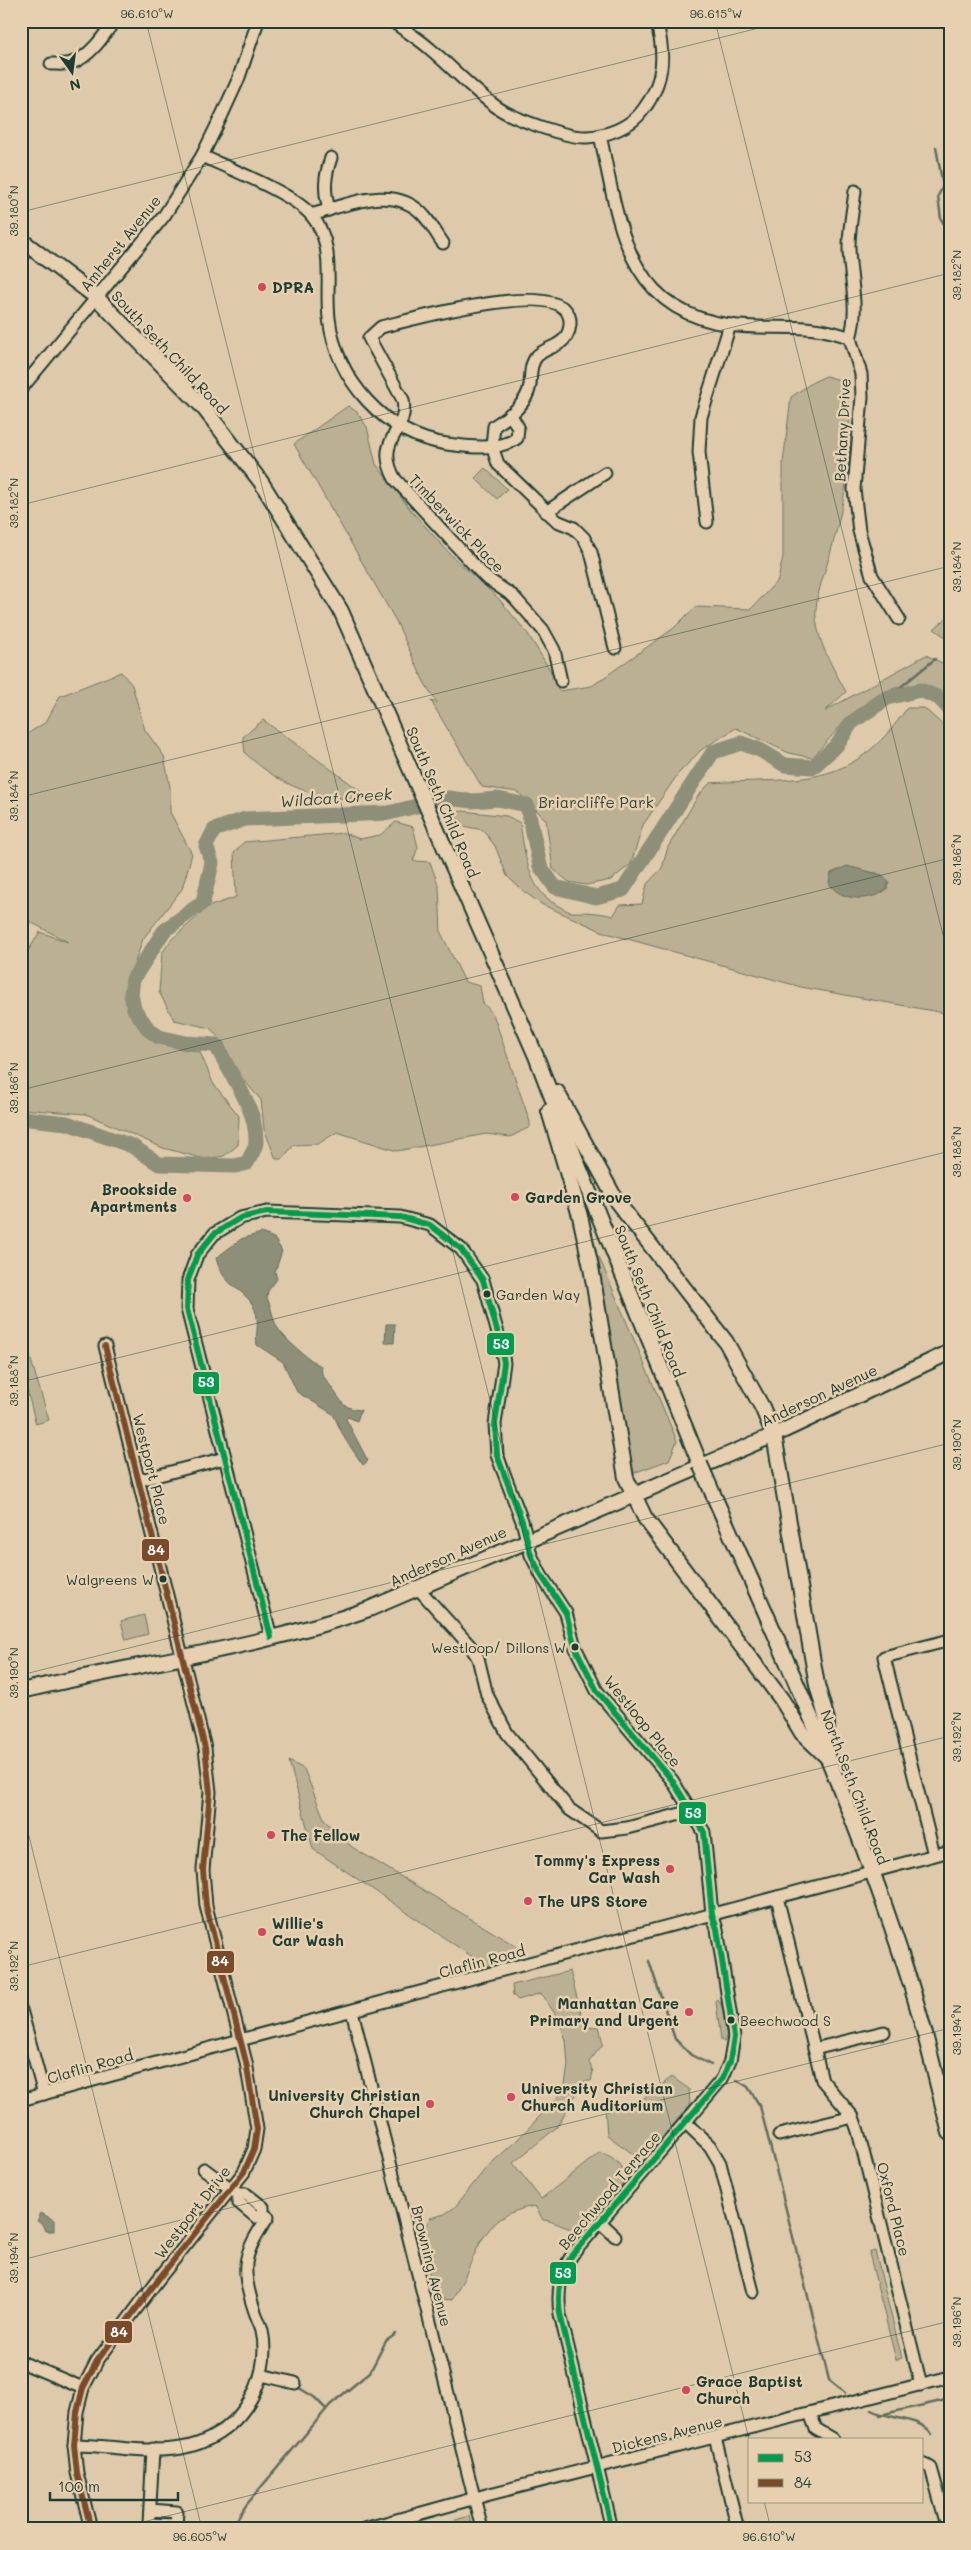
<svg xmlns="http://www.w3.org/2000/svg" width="971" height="2550" font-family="Mali,sans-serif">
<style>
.green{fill:#bbb094;stroke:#6d7664;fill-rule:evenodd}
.water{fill:#8d8f78;stroke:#616e5d}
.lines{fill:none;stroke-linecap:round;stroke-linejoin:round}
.stream{stroke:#616e5d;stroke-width:2.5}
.river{stroke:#8d8f78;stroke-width:15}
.minor-casing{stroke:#1f3d34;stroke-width:15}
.major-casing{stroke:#1f3d34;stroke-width:18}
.minor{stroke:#e6d0af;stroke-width:11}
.major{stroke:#e6d0af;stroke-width:14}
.major-bridge-casing{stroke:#1f3d34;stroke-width:18;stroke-linecap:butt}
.major-bridge{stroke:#e6d0af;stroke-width:14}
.bus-1-casing{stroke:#e6d0af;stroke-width:10}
.bus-2-casing{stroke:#e6d0af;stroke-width:10}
.bus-1{stroke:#039c4e;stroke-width:6}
.bus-2{stroke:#7a4b2a;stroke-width:6}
.ticks{fill:none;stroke:#1f3d34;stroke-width:1;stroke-opacity:0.45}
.poi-dot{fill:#d1495b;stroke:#e6d0af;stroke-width:2}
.bus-dot{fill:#1f3d34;stroke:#e6d0af;stroke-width:2}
.labels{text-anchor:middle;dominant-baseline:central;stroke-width:5;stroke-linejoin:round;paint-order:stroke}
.bus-label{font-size:14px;fill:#1f3d34;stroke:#e6d0af;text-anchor:start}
.street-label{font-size:15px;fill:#1f3d34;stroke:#e6d0af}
.poi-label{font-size:15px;font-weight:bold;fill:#1f3d34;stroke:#e6d0af;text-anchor:start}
.park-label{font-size:15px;fill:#2f483e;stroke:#e6d0af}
.water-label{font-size:16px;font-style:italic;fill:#30493e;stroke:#e6d0af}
.line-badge{stroke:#e6d0af;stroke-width:2}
.badge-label{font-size:14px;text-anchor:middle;font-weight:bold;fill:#fff}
.neatline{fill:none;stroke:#1f3d34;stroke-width:2}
.ticks-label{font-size:12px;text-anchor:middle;fill:#1f3d34}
</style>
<rect width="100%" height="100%" fill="#decaaa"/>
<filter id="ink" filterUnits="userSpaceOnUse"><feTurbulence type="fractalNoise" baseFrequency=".02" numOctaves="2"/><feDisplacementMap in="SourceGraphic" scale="10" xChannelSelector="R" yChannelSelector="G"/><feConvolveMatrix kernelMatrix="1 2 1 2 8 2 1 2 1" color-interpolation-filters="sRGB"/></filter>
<g filter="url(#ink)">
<g class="green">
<path d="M826,376L843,381C858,436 846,497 831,551C825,574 812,601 817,625C821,649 835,671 846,692L825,711L926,655L950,667V701C943,694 936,692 926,689C877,674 841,727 812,758L789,753L736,728L701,750L678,774L643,825L631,864L611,880L586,885L569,882L553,869L546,820L518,792L482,787L431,701L437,703L424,682L396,621L294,444L348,406L357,412L367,427L376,464L413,513L453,557L499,599L528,634L550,670L559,691L592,686L674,628L695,607L751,609L778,580L783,556V463L791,397L813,382Z"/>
<polygon points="485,468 507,489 497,499 475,478"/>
<polygon points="950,615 950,640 934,629"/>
<polygon points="121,672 132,685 145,730 164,756 170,787 170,812 192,854 182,889 143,939 126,988 130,1014 154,1041 200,1052 213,1083 239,1116 238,1145 224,1156 205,1159 163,1148 86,1114 21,1109 21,962 40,932 68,942 21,917 21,738 46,722 60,696"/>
<path d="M907,708H924L944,726L950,737V1014L801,987L606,933L541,904L522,890L507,876L495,846L483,830L458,825L455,819L456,812L463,811L507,816L520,823C525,853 527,889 557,905C561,907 566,911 571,912C586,912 598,912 613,916L620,905L642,904L647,884L662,868L668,847L698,796L710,783C799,777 850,792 907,708ZM869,872L877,873L847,895L842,894Z"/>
<path d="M263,720L358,789L367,798C319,802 280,786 245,753L243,737Z"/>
<polygon points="396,822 413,827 418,847 413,861 430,862 439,887 441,933 465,982 480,986 483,1003 493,1014 530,1122 530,1127 510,1137 486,1134 397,1151 337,1132 318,1144 294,1145 282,1159 276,1159 264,1129 261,1100 239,1075 223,1042 210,1028 174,1020 159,992 162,953 171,940 208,907 236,897 234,853 244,842 344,833 360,839 380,835"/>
<polygon points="599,1257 677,1441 669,1460 631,1474 596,1263 596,1259"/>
<polygon points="21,1327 49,1420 36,1424 21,1368"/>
<polygon points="144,1615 148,1634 126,1640 121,1621"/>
<polygon points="289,1761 304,1769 325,1821 352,1847 524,1951 517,1957 486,1966 313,1849"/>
<path d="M570,1971L585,2028L599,2026L603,2044L589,2062L593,2072L591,2081H584L556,2128L513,2163L541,2199L599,2153C613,2154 624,2167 626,2180L580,2229C566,2231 557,2221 543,2220L535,2206C476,2215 479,2258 452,2300L435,2298L418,2227L426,2225L430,2218L445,2214L455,2207L486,2168L516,2141L564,2091L568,2065L566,2040L559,2020L541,1993L518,2000L513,1995L512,1985Z"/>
<path d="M718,2000C726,2009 730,2032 724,2042L721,2040L716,2002Z"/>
<polygon points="672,2077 689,2089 690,2105 647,2155 637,2157 607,2135 605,2108 615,2105 634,2106"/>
<polygon points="875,2251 902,2358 896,2360 869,2253"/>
<polygon points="469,2516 472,2529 425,2529"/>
</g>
<g class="water">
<path d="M847,866L882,875L889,881L887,889C872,902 840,902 829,883L831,873Z"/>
<path d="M261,1233L274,1238L282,1251L275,1272L277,1279L268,1291L267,1298C272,1307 272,1318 277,1327C284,1339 309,1360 321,1366L322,1374L344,1405L353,1409L361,1410L357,1421L348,1417L346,1419L368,1461L363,1465L345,1439L333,1414L297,1392L283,1362L257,1345C255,1333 260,1322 255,1310C247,1288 223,1289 216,1258L241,1239Z"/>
<polygon points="386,1324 395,1324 394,1343 385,1343"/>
<polygon points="41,2213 54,2220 54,2231 46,2231 44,2226 37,2221"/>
</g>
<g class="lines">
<g class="stream">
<polyline points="936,147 943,186 938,196 941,219 950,234"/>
<polyline points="950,289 947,296 950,305"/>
<polyline points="946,650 950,647"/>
<polyline points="887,698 935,659"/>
<polyline points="649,1961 675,2039 691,2055 711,2065"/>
<polyline points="737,2080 748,2087 760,2106 829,2380 845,2393"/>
<polyline points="296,2386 314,2397 326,2409"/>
<path d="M871,2410C888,2419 923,2418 932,2434"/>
<polyline points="880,2415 950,2399"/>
<polyline points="231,2529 247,2504 330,2405 370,2372 386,2341 396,2334"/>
</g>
<path class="river" d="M21,1118L67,1123L132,1146L159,1164L235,1166L247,1163C250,1157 256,1148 256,1142C257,1107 230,1075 216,1045L186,1043L159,1037L149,1030L134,1009L131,994L133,979L164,931L203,902L212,863L206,846L214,830L245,819L389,813L448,798L472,801L498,799L527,805L540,866L555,887L596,897L623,890L713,752L741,743L760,750L785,765L813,767L838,744L851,723L887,698L920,690L939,698L950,710"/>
<g class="minor-casing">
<g id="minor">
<path d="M392,21C404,30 418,38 429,48C452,67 472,90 498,108C514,119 567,138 587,137C607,136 631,127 643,110C664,83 666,54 656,21"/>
<path d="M51,64C57,64 65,65 71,63C89,58 104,36 114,21"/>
<path d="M600,135C619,221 624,311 730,325C772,331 808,321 850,338L861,374L862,397L854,489L859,531L872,576L899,619"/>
<path d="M202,156C230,169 293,193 312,216C336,245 325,284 329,318C336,380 385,435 447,444C468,447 500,451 517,438L518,427L510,414"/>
<path d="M329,210C324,191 324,178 331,158"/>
<path d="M311,215C347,205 396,182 425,217C432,225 437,235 443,243"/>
<path d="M850,338C860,307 849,277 849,246C849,228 853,209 855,191"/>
<polyline points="21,389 164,216 202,156 222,115 238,80 258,21"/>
<polyline points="546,512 605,473"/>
<polyline points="707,522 699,452 701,417 730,325"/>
<path d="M561,681L554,650L543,630L513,596L485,577L395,479C373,438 409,434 403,400L369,338L381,327C410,320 557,278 569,316C571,321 570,330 567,335C561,347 546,347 537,356C530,364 531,374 530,385C527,404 510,416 494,426L492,446L498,464L557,521L574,528L584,538L591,552L615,648"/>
<polyline points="140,1480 225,1458"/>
<polyline points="417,1587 471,1647 478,1658 487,1695 507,1733 569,1809 601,1831 627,1828 692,1811"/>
<path d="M271,1637L187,1309L188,1280L197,1255L214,1234L240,1218L267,1212L400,1217L430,1225L461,1249L483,1280L500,1341L504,1363L495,1424L497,1455L522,1521L531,1555L541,1575L566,1613L575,1647L597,1691L672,1780L704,1832L712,1914L717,1929L734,2037L730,2061L722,2079L572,2255C560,2274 557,2291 560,2314L612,2529"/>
<polyline points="934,1855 884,1657 950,1640"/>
<polyline points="777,1897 822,2080 853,2117 858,2131 921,2385"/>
<polyline points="21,2010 44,2094"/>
<polyline points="352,2011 482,2529"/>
<polyline points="814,2049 884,2032"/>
<polyline points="21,2100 240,2040 950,1851"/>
<polyline points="686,2123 710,2146 720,2163 753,2292"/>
<polyline points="779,2135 853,2117"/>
<polyline points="238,2194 238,2202 256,2217 263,2214"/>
<polyline points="600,2222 615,2236"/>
<polyline points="21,2362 83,2388"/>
<polyline points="261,2375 295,2383"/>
<polyline points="810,2413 816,2429 833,2439"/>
<polyline points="715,2437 738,2529"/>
<path d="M74,2445C109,2445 146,2454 181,2448C236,2439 273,2385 262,2330C260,2323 256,2316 254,2309C240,2267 243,2254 268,2217L263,2214V2207L246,2194H238L204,2169"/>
<polyline points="922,2463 931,2468 948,2529"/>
<polyline points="150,2510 177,2512 176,2525 149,2524 153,2449"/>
<polyline points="91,2529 77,2473 74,2445 77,2412 83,2388 97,2361 160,2277 244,2172 254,2149 257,2129 246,2062 206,1906 203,1870 210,1792 205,1748 105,1346"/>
<polyline points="364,2529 490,2494 950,2377"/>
</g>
</g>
<g class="major-casing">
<g id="major">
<polyline points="21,240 96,297 203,407 261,482 341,611 536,1056 576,1160 700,1464"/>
<polyline points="557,1092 617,1202 726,1342 762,1407 774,1435 817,1685 827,1720 827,1757"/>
<polyline points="549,1111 580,1216 591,1267 626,1478 645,1518 782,1700 802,1733 827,1757"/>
<path d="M713,1494C783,1652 856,1811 908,1976C925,2027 936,2081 950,2133"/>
<path d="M21,1691C137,1663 257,1649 369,1609L774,1435L950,1352"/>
</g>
</g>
<use href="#minor" class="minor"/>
<use href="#major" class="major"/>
<g class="major-bridge-casing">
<polyline id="major-bridge" points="700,1464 713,1494"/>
</g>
<use href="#major-bridge" class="major-bridge"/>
<g class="bus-1-casing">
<path id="bus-1" d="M271,1637L187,1309L188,1280L197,1255L214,1234L240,1218L267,1212L400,1217L430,1225L461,1249L483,1280L500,1341L504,1363L495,1424L497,1455L522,1521L531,1555L541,1575L566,1613L575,1647L597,1691L672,1780L704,1832L712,1914L717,1929L734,2037L730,2061L722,2079L572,2255C560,2274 557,2291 560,2314L612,2529"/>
</g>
<g class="bus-2-casing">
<polyline id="bus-2" points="91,2529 77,2473 74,2445 77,2412 83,2388 97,2361 160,2277 244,2172 254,2149 257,2129 246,2062 206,1906 203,1870 210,1792 205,1748 105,1346"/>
</g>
<use href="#bus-1" class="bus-1"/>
<use href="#bus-2" class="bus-2"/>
</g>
</g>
<path class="ticks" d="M146,21L750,2443M715,21L950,963M21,212L787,21M21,505L950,273M21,797L950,566M21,1090L950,858M21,1382L950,1151M21,1675L950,1443M21,1804L202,2529M21,1967L950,1736M21,2260L950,2028M764,2501L771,2529M115,2529L950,2321"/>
<g class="poi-dot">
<circle cx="262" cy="287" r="5"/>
<circle cx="515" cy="1197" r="5"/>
<circle cx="187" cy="1198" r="5"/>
<circle cx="271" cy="1835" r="5"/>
<circle cx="670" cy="1869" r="5"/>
<circle cx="528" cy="1901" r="5"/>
<circle cx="262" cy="1932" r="5"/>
<circle cx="689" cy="2012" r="5"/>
<circle cx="511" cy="2097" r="5"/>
<circle cx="430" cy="2104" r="5"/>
<circle cx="686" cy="2390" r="5"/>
</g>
<g class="bus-dot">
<circle cx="487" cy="1294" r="4.5"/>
<circle cx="163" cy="1579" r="4.5"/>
<circle cx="575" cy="1647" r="4.5"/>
<circle cx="731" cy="2020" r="4.5"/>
</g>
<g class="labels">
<g class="bus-label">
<text x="496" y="1294">Garden Way</text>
<text x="154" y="1579" text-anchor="end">Walgreens W</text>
<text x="566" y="1647" text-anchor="end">Westloop/ Dillons W</text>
<text x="740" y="2020">Beechwood S</text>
</g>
<g class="street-label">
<text transform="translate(120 243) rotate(-51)">Amherst Avenue</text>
<text transform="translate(170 352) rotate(47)">South Seth Child Road</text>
<text transform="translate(842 430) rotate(-87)">Bethany Drive</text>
<text transform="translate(457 523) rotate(46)">Timberwick Place</text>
<text transform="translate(443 802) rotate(67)">South Seth Child Road</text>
<text transform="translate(650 1301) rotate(68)">South Seth Child Road</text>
<text transform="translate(819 1395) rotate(-25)">Anderson Avenue</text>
<text transform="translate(152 1469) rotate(76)">Westport Place</text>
<text transform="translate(448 1556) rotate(-24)">Anderson Avenue</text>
<text transform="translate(643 1721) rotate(51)">Westloop Place</text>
<text transform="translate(855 1787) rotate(69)">North Seth Child Road</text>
<text transform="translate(482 1961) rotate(-15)">Claflin Road</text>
<text transform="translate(90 2066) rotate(-16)">Claflin Road</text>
<text transform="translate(609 2190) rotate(-50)">Beechwood Terrace</text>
<text transform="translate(894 2209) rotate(76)">Oxford Place</text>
<text transform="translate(192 2212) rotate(-52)">Westport Drive</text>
<text transform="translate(432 2266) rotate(76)">Browning Avenue</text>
<text transform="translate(667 2434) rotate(-14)">Dickens Avenue</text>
</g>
<g class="poi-label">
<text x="272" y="287">DPRA</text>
<text x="177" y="1189" text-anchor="end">Brookside<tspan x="177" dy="17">Apartments</tspan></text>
<text x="525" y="1197">Garden Grove</text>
<text x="281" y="1835">The Fellow</text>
<text x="660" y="1860" text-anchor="end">Tommy's Express<tspan x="660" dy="17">Car Wash</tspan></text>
<text x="538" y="1901">The UPS Store</text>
<text x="272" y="1923">Willie's<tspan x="272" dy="17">Car Wash</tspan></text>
<text x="679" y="2003" text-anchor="end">Manhattan Care<tspan x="679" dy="17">Primary and Urgent</tspan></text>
<text x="521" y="2088">University Christian<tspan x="521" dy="17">Church Auditorium</tspan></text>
<text x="420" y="2095" text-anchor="end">University Christian<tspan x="420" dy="17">Church Chapel</tspan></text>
<text x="696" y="2381">Grace Baptist<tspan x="696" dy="17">Church</tspan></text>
</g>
<g class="park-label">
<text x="596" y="802">Briarcliffe Park</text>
</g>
<g class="water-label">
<text transform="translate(336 797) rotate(-4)">Wildcat Creek</text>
</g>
</g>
<g class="line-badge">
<rect x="486" y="1332" width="29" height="24" rx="5" fill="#039c4e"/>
<rect x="192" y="1371" width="28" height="24" rx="5" fill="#039c4e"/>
<rect x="141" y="1538" width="29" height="24" rx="5" fill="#7a4b2a"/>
<rect x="678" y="1801" width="29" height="24" rx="5" fill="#039c4e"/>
<rect x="206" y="1950" width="29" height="24" rx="5" fill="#7a4b2a"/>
<rect x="549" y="2261" width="28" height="24" rx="5" fill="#039c4e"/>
<rect x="104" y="2320" width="29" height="24" rx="5" fill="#7a4b2a"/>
</g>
<g class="badge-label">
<text x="501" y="1349">53</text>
<text x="206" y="1387">53</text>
<text x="156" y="1555">84</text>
<text x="693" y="1818">53</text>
<text x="220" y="1966">84</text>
<text x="563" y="2278">53</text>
<text x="119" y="2337">84</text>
</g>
<rect width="971" height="2550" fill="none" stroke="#e6d0af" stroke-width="55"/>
<rect x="748" y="2438" width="175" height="65" fill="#e6d0af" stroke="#96957e"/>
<rect x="758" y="2454" width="25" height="8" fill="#039c4e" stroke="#96957e"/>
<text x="794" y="2462" font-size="15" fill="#1f3d34">53</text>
<rect x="758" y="2479" width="25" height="8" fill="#7a4b2a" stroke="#96957e"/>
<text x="794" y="2488" font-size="15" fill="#1f3d34">84</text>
<g transform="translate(72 72) rotate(166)" stroke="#e6d0af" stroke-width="4" paint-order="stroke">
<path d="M0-4L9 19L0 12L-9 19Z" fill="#1f3d34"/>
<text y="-8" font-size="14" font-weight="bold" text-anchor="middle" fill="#1f3d34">N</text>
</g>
<path d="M50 2492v8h128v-8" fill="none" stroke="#1f3d34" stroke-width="2.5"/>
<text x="58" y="2492" font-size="15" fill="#1f3d34" stroke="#e6d0af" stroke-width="4" paint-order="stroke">100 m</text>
<rect x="28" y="28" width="916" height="2494" class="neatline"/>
<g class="ticks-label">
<text x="147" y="18">96.610°W</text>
<text x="716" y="18">96.615°W</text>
<text transform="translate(14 211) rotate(-90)" y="4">39.180°N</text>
<text transform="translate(957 275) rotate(-90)" y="4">39.182°N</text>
<text transform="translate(14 503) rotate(-90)" y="4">39.182°N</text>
<text transform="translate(957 567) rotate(-90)" y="4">39.184°N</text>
<text transform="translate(14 796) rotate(-90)" y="4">39.184°N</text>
<text transform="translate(957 860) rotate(-90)" y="4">39.186°N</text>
<text transform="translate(14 1088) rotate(-90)" y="4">39.186°N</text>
<text transform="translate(957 1152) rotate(-90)" y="4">39.188°N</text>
<text transform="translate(14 1381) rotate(-90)" y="4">39.188°N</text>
<text transform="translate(957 1445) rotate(-90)" y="4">39.190°N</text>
<text transform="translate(14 1673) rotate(-90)" y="4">39.190°N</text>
<text transform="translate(957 1737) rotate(-90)" y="4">39.192°N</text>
<text transform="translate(14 1966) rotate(-90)" y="4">39.192°N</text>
<text transform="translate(957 2030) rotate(-90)" y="4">39.194°N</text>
<text transform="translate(14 2258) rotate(-90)" y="4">39.194°N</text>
<text transform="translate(957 2322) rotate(-90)" y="4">39.196°N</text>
<text x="200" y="2541">96.605°W</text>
<text x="769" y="2541">96.610°W</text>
</g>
</svg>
